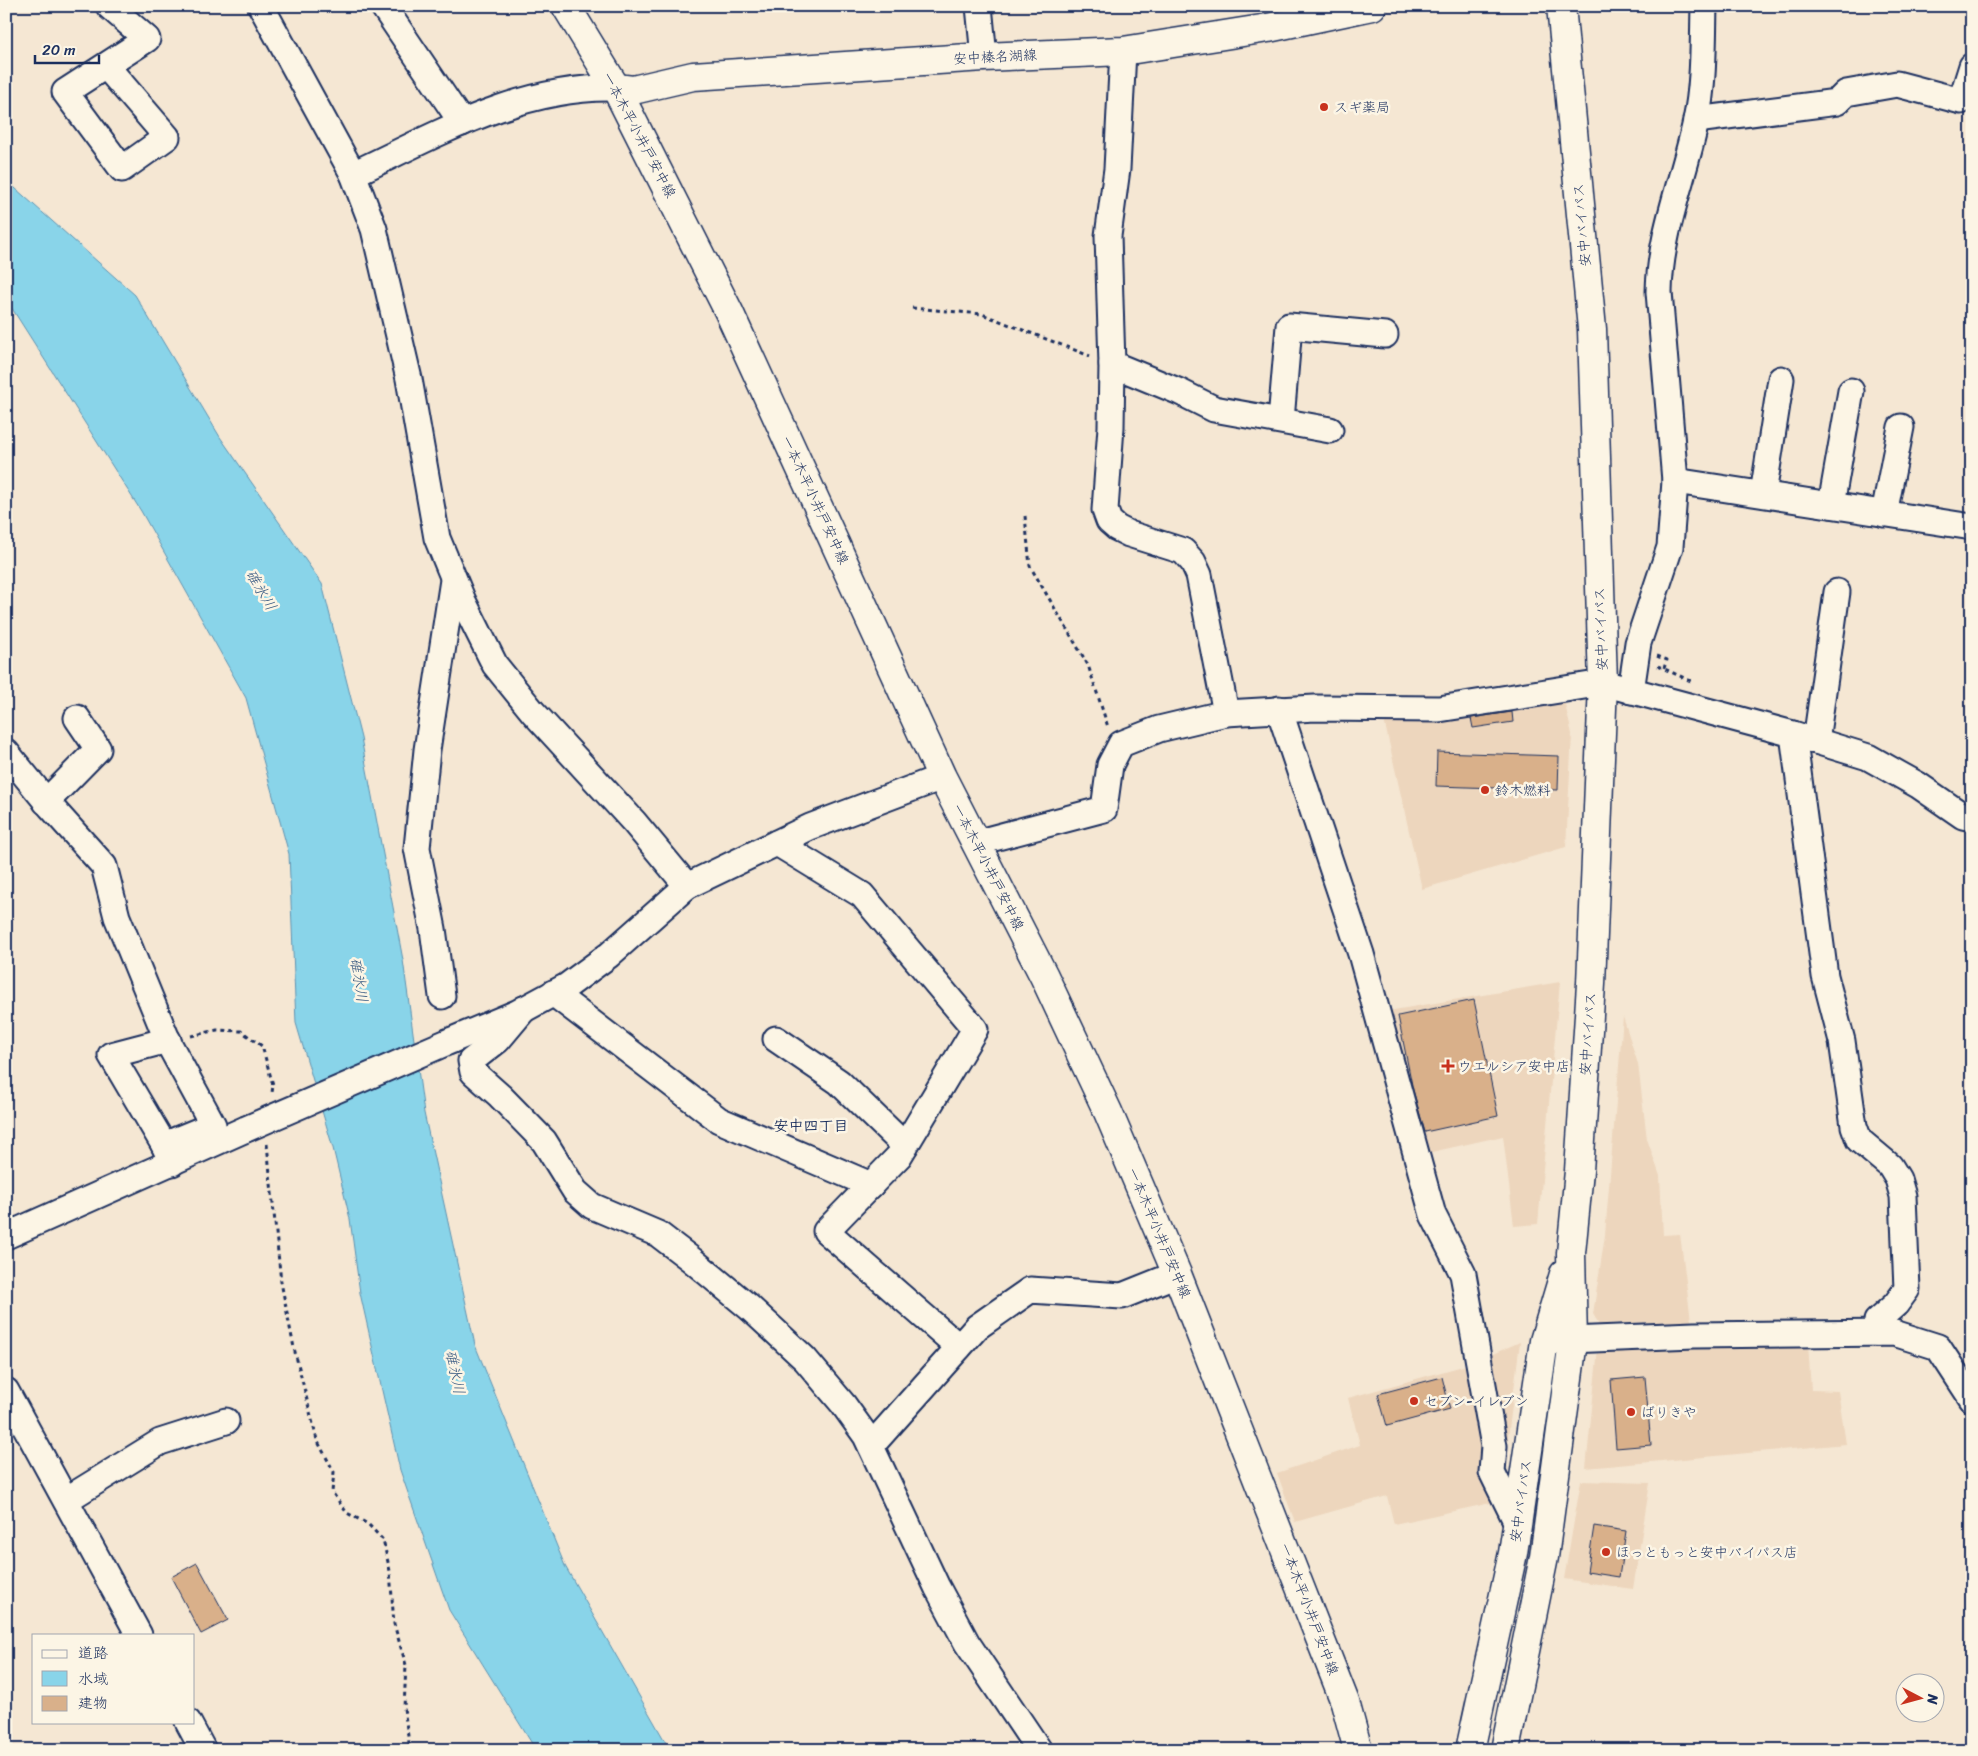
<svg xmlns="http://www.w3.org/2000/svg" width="1978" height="1756" font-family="Sriracha,'Klee One',sans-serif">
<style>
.built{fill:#edd6bd}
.water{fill:#89d4e9;stroke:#5d92b1}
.building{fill:#d9b08a;stroke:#1b2f5e}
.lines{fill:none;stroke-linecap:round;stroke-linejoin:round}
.minor-casing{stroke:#1b2f5e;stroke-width:29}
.major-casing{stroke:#1b2f5e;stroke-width:31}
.highway-casing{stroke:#1b2f5e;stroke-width:31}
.path{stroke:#1b2f5e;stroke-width:3;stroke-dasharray:4 4;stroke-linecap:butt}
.minor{stroke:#fcf5e5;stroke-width:25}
.major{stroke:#fcf5e5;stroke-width:28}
.highway{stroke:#fcf5e5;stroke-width:28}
.rail-casing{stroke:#1b2f5e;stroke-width:5.5}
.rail{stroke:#fcf5e5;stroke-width:4;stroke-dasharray:11;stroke-linecap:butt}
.minor-bridge-casing{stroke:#1b2f5e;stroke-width:29;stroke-linecap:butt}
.minor-bridge{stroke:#fcf5e5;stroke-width:25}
.poi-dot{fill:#c8321e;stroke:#fcf5e5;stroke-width:2}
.labels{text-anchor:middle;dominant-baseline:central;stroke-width:5;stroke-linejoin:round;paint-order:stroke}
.street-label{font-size:14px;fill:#1b2f5e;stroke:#fcf5e5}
.poi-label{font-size:14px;fill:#1b2f5e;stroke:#fcf5e5;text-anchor:start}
.water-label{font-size:15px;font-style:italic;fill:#365881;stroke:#fcf5e5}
.neighbourhood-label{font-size:15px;font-weight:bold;fill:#1b2f5e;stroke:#fcf5e5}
</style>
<rect width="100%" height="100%" fill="#f5e7d3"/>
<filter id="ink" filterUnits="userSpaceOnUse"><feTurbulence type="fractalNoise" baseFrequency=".02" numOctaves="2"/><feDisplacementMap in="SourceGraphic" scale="10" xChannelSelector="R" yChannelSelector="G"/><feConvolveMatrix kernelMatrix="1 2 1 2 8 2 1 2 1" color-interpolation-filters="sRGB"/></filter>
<g filter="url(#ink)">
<g class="built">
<polygon points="1563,696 1572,734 1566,847 1422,889 1382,711"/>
<polygon points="1560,982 1538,1224 1514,1226 1503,1136 1423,1154 1388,1011"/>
<polygon points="1623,1017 1638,1064 1647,1139 1660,1176 1663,1235 1680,1234 1691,1321 1599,1324 1593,1314 1605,1235"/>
<polygon points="1520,1342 1500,1501 1394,1524 1387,1496 1295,1522 1277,1473 1360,1445 1348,1398 1470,1364"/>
<polygon points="1808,1343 1811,1390 1838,1391 1846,1444 1586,1468 1598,1348"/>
<polygon points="1581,1481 1650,1483 1633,1589 1564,1579"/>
</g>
<polygon class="water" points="6,180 135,295 220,437 322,584 361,738 403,960 424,1113 475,1345 565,1566 670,1750 536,1750 449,1610 400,1470 360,1293 350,1219 333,1148 296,1023 289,854 246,698 141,511 6,299"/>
<g class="building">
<polygon points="1512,712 1513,722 1473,728 1471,718"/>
<polygon points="1437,752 1559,756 1558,790 1436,786"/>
<polygon points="1474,1000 1498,1116 1425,1132 1413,1090 1398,1016"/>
<polygon points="1442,1377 1450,1409 1387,1426 1378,1394"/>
<polygon points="1645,1377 1651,1445 1616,1448 1611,1380"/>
<polygon points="1594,1526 1626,1531 1619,1577 1587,1572"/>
<polygon points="197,1563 228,1620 201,1634 171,1577"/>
</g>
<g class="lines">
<g class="minor-casing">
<g id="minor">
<polyline points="261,6 353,174 374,229 409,379 437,538 463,601 495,665 533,712 634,822 687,886"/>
<polyline points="383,6 462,123"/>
<polyline points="979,6 984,57"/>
<polyline points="1123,51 1117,169 1108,236 1112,364 1111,427 1105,510 1109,521 1117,528 1129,534 1183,551 1193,562 1199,575 1226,713"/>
<polyline points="106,66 167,137 122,169 65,92 147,39 109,6"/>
<polyline points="1696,120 1837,102 1846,93 1897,84 1961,101 1972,66"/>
<path d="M353,174C436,135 522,85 616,88"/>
<polyline points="1112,364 1180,392 1214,409 1330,430"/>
<polyline points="1281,420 1289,326 1385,335"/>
<polyline points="1675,481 1972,527"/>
<polyline points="1763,494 1781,379"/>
<polyline points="1831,505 1851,391"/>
<polyline points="1884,514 1901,427"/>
<path d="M1631,691L1638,643L1670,547L1675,481L1659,292C1660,233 1684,178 1696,121C1704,83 1703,44 1704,6"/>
<polyline points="1279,709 1361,954 1433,1215 1463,1274 1494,1446 1492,1472 1517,1523"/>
<polyline points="1793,734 1825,976 1842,1041 1854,1126 1859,1140 1890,1166 1898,1179 1903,1196 1907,1289 1896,1304 1877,1321 1877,1333"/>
<polyline points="1816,741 1837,592"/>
<polyline points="6,752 51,807 104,866 117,917 169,1044 213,1125 164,1145 172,1163"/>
<polyline points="46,802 98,749 77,718"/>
<polyline points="777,843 862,895 975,1029 899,1156 826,1231 959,1347"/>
<polyline points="975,843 1104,809 1110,765 1121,744 1159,729 1226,713 1315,708 1439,709 1603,683 1793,734 1868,757 1918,785 1963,816 1972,818"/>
<polyline points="553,993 719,1120 871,1185"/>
<polyline points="442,996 433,929 417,848 427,750 453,580"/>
<polyline points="524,1009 498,1040 471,1061 473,1072 500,1096 544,1141 575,1191 592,1206 658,1234 692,1260 750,1308 805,1359 843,1404 866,1436 937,1587 967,1643 1039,1750"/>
<polyline points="776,1039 839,1082 905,1146"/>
<polyline points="450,1041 517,1013 567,986 609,955 687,886 810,827 942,777"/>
<polyline points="164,1145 111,1055 168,1040"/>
<polyline points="6,1236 246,1129"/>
<polyline points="1544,1341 1694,1335 1894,1333 1938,1347 1972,1399"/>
<polyline points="6,1391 139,1635"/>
<polyline points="871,1446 977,1327 1030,1290 1122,1296 1177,1274"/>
<polyline points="66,1500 160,1442 226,1421"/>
<polyline points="188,1722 203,1750"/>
</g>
</g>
<g class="major-casing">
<g id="major">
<polyline points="566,6 616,88 729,312 942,777 1044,976 1108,1112 1177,1274 1345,1702 1358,1750"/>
<polyline points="616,88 633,90 693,76 984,57 1123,51 1268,28 1372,6"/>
</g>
</g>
<g class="highway-casing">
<g id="highway">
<polyline points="1470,1750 1513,1553 1544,1341 1564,1274"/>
<polyline points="1505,1750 1544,1557 1573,1341 1571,1253 1579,1171 1591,984 1603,683 1592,329 1561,6"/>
</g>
</g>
<g class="path">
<polyline points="912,308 982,314 1090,356"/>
<polyline points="1025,516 1030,566 1088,665 1108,727"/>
<polyline points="1657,656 1667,660 1664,668"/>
<polyline points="1658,666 1693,682"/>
<polyline points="191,1036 217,1030 241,1031 262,1046 273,1085 272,1093"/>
<polyline points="267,1144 281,1282 294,1348 317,1440 334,1472 332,1492 347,1513 368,1524 383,1540 390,1571 394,1624 406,1665 404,1708 410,1750"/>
</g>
<use href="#minor" class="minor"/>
<use href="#major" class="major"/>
<use href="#highway" class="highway"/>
<g class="rail-casing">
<polyline id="rail" points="6,1748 8,1750"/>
</g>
<use href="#rail" class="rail"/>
<g class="minor-bridge-casing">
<polyline id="minor-bridge" points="246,1129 450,1041"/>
</g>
<use href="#minor-bridge" class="minor-bridge"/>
</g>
</g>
<g class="poi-dot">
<circle cx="1324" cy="107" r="5"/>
<circle cx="1485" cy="790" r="5"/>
<path d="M1445.5 1058.5h5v5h5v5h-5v5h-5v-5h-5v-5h5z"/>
<circle cx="1414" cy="1401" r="5"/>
<circle cx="1631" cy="1412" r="5"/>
<circle cx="1606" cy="1552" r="5"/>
</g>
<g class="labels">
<g class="street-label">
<text transform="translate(995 57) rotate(-3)">安中榛名湖線</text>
<text transform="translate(639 135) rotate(62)">一本木平小井戸安中線</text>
<text transform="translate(1582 225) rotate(-95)">安中バイパス</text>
<text transform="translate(815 500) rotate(65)">一本木平小井戸安中線</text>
<text transform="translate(1601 629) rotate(-92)">安中バイパス</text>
<text transform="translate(988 867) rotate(63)">一本木平小井戸安中線</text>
<text transform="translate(1588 1034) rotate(-86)">安中バイパス</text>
<text transform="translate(1159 1233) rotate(67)">一本木平小井戸安中線</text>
<text transform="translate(1521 1501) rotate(-82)">安中バイパス</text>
<text transform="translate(1309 1609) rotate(69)">一本木平小井戸安中線</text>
</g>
<g class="poi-label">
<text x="1334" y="107">スギ薬局</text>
<text x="1495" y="790">鈴木燃料</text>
<text x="1458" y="1066">ウエルシア安中店</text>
<text x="1424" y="1401">セブン-イレブン</text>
<text x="1641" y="1412">ばりきや</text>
<text x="1616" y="1552">ほっともっと安中バイパス店</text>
</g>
<g class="water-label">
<text transform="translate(261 590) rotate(59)">碓氷川</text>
<text transform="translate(359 980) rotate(81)">碓氷川</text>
<text transform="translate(455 1372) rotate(78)">碓氷川</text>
</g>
<g class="neighbourhood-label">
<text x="811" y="1126">安中四丁目</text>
</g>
</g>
<rect width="1978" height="1756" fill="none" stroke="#fcf5e5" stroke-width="25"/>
<rect x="12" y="12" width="1953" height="1731" fill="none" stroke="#1b2f5e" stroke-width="2" filter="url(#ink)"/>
<rect x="32" y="1634" width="162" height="90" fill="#fcf5e5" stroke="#a2a6af"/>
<rect x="42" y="1650" width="25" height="8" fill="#fcf5e5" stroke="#a2a6af"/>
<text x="78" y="1658" font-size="15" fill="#1b2f5e">道路</text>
<rect x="42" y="1671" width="25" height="15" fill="#89d4e9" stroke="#a2a6af"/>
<text x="78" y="1684" font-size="15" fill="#1b2f5e">水域</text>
<rect x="42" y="1696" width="25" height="15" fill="#d9b08a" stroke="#a2a6af"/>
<text x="78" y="1708" font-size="15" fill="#1b2f5e">建物</text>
<g transform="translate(1920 1698) rotate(96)"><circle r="24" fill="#fcf5e5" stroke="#a2a6af"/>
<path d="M0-4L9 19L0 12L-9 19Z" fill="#c8321e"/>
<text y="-8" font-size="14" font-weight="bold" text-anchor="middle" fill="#1b2f5e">N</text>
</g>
<path d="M35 55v8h64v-8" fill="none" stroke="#1b2f5e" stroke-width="2.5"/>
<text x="42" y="55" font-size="15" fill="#1b2f5e" stroke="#fcf5e5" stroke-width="4" paint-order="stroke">20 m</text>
</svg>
